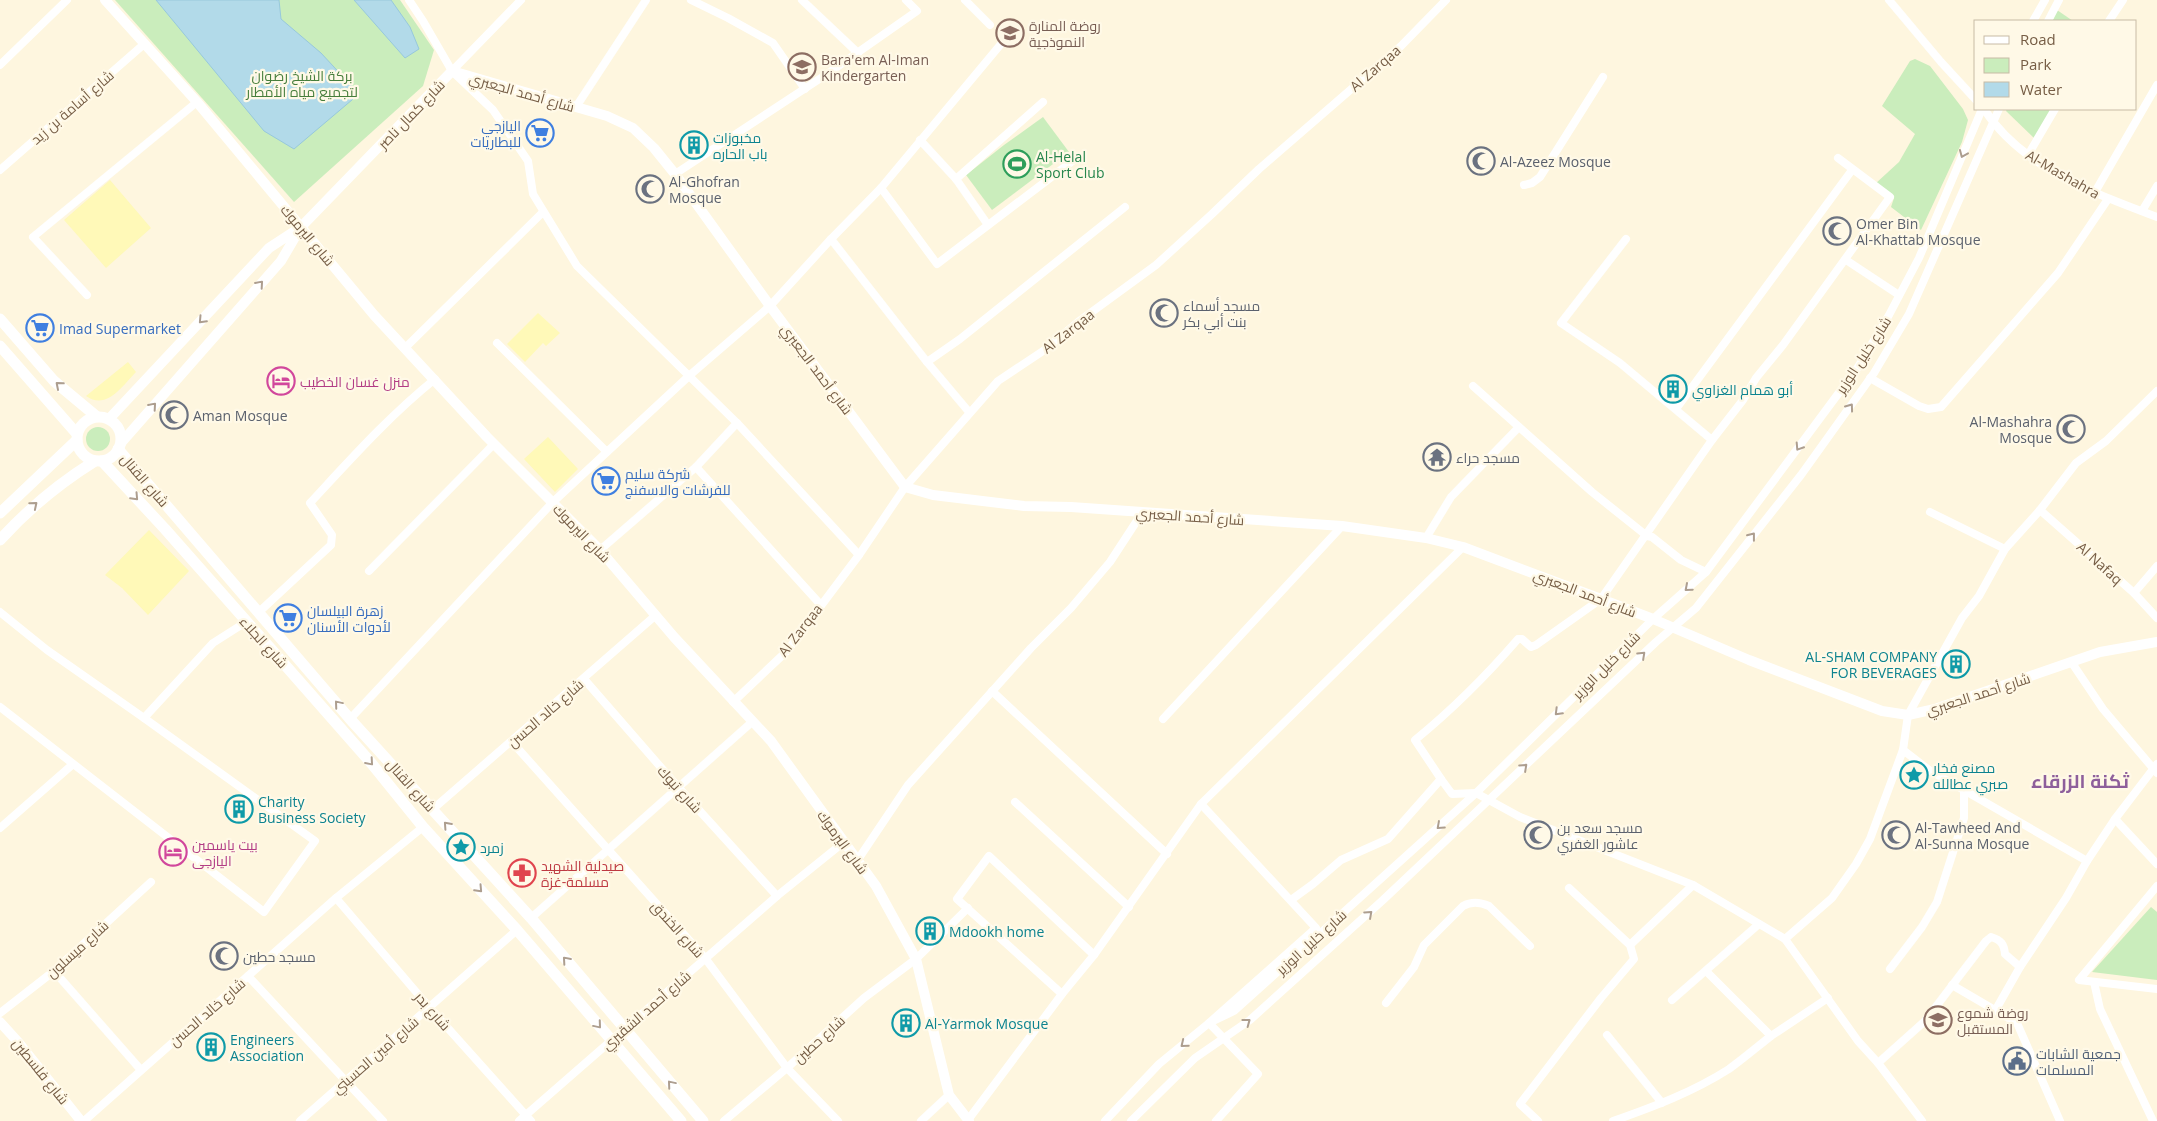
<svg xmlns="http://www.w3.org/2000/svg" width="2157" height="1121" font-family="'Open Sans',Cairo,sans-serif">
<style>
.green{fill:#caedbc}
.sand{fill:#fff9b8}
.water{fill:#b2dae9;stroke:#97c8dc}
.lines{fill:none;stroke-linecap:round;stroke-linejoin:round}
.minor{stroke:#fff;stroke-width:8}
.tertiary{stroke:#fff;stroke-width:10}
.secondary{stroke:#fff;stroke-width:11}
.oneway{stroke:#ad9e8f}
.labels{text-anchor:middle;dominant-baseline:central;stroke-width:4.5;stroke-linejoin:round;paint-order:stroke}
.education-label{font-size:14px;fill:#785e54;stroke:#fff9e7;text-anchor:start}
.street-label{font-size:14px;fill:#765d45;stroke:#fff9e7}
.park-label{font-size:14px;fill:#467e3b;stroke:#fff9e7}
.shop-label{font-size:14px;fill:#366cbe;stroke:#fff9e7;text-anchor:start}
.culture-label{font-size:14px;fill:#0d838f;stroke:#fff9e7;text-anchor:start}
.leisure-label{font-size:14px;fill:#27864d;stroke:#fff9e7;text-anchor:start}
.worship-label{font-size:14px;fill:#5b616d;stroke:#fff9e7;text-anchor:start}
.hotel-label{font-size:14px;fill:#b23c85;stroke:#fff9e7;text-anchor:start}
.health-label{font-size:14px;fill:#be3a42;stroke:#fff9e7;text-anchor:start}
.service-label{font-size:14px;fill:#4e5e75;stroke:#fff9e7;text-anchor:start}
.district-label{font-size:19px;font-weight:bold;fill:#8e5f9b;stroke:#fff9e7}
</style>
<rect width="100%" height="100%" fill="#fef6df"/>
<g class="green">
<polygon points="115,0 400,0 434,50 423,86 294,202"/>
<polygon points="2057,10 2073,21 2052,21"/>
<polygon points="1915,59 1930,66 1963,109 1968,120 1962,142 1921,230 1891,207 1894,198 1875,184 1899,162 1915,134 1882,106 1910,61"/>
<polygon points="2007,109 2052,109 2035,139 2006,111"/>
<polygon points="1043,117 1069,152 992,210 966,175 1004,145"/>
<circle cx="98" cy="439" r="12"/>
<polygon points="2151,907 2157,912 2157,980 2092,972"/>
</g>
<g class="sand">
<polygon points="110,180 151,228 106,268 64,220"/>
<polygon points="538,313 560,333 546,346 543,343 525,362 507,344"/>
<path d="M128,362L136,372C123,385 107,411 86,396Z"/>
<polygon points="548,437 578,469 555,492 524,459"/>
<polygon points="149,530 189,571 148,615 122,588 105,575"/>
</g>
<g class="water">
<polygon points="156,0 279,0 281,19 321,53 359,94 294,149 264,131"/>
<polygon points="354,0 391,0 410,27 419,49 405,58"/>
</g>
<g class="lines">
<g class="minor">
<polyline points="409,0 423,21 452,71 493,110 528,161 533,194 577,266 737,423 859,555"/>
<polyline points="691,0 728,18 773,43 805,89"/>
<polyline points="802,0 858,53"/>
<polyline points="965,0 990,25"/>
<polyline points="1889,0 1941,62 1976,100"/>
<polyline points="2033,21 2045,0"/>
<polyline points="2048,21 2059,0"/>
<polyline points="2109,21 2123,0"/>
<polyline points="0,65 67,0"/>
<polyline points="452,71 521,0"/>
<polyline points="576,107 646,0"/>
<path d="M1984,109C2022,168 2094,193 2157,217"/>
<polyline points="920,140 956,179 988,225"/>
<polyline points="2028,155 2055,109"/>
<polyline points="0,170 143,45"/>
<polyline points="675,174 827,74 917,11 906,0"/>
<polyline points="956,179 1043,102"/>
<polyline points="1524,185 1532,183 1540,177 1603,77"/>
<polyline points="881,188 937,264 1079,156"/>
<polyline points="2095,192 2157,85"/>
<polyline points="2142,211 2157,186"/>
<polyline points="831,239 927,362 969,412"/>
<polyline points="1626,239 1561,323 1620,363 1712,440"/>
<polyline points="1846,260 1899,295"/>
<polyline points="87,295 33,237 197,102"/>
<polyline points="497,343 607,452"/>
<polyline points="405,348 543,212"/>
<polyline points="927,362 960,339 1125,207"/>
<polyline points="1870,378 1919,406 1928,409 1941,407 2058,273 2108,199"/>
<polyline points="1473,386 1592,492 1647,536 1652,537 1681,560 1706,572"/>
<polyline points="1676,409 1852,170"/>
<polyline points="696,467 820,604"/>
<polyline points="2040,510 2134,593 2157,618"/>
<polyline points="1930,512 2005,549"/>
<polyline points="1426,538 1451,497 1519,427"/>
<polyline points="600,550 696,467 737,423"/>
<polyline points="369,571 494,444"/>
<polyline points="2134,593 2157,566"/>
<polyline points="0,612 47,650 144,718 213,643 246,622"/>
<path d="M259,612L331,545L332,535L310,503C350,460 389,416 435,379"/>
<polyline points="2072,663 2103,709 2157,773"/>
<polyline points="584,679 678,787 777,896"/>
<polyline points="992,691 1167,854"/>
<polyline points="733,702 787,651 859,555 905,487 998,381 1043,351 1078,322 1156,265 1212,214 1259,169 1401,46 1446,0"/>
<polyline points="0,707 264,912 315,841 144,718"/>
<polyline points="350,719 553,502 690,375 770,306 831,239 881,188 1001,44"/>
<polyline points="1163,719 1342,526"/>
<polyline points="512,742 705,958 787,1068 838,1121"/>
<polyline points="1903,750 1929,770 2087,861"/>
<polyline points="1441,779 1452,794 1476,793 1520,817 1693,885"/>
<polyline points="1015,802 1129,907"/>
<polyline points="1201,804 1316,928 1209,1023 1258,1074 1216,1121"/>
<polyline points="433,809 656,615"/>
<polyline points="2115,819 2157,864"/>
<polyline points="0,828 72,765"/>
<polyline points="857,861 908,785 1031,648 1071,608 1110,562 1142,513"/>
<polyline points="2157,886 2079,980 2157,989"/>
<polyline points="336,898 429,1007 531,1121"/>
<path d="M1291,900L1313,884L1341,860L1388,839L1441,779L1415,740C1453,709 1486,676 1518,639H1522L1531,647L1536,645L1601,599L1712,440L1743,400L1756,378L1783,345L1890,197L1838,158"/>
<polyline points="531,918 752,722"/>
<polyline points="1785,939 1832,898 1856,864 1870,839 1903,750 1908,715 1962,618 1979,596 2005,549 2040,510 2076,463 2106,441 2157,391"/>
<polyline points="1630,945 1693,885 1785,939 1858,1041 1878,1063 1922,1121"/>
<polyline points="1890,969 1922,927 1937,902 1964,818 1964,790"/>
<polyline points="54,971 141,1070"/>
<polyline points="1706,971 1771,1036 1828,998"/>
<polyline points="248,976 383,1121"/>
<polyline points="2094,982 2100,1009 2153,1121"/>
<polyline points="1952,985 2017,1023 2060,1121"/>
<polyline points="1062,994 957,899 989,856 1094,955"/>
<polyline points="1672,1000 1759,924"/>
<path d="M1386,1003L1414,967L1424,945L1463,906C1472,901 1480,902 1489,906L1530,946"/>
<polyline points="1995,1011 2020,967 2066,898 2087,861 2115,819 2157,764"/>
<polyline points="0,1013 54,971 151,882"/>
<polyline points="1607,1035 1662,1103"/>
<path d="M1878,1063L1925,1021L1986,941L1991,937C2001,940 2004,944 2005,954L2020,967"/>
<polyline points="968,1120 1062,994 1094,955 1201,804 1463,547"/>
<polyline points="84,1121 336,898 423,827"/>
<polyline points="300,1121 517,930"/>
<polyline points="519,1121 777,896 844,842"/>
<polyline points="724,1121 787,1068 864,998 916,959 968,908"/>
<polyline points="921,1121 949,1095"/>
<polyline points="1105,1121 1159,1064 1209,1023 1234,1011 1476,793 1653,619 1706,572 1858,367 1889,315 1919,258 1982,109"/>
<polyline points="1131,1121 1195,1058 1250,1020 1383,900 1656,642 1696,608 1801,475 1874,373 1909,314 1999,109"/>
<polyline points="1538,1121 1520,1104 1601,998 1634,959 1630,945 1569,888"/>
<path d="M1613,1121C1653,1107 1693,1092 1729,1069C1743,1059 1757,1047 1771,1036"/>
</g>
<g class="tertiary">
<polyline points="105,0 197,102 374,315 487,437 600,550 674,637 771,741 876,886 916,959 949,1095 969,1121"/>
<polyline points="109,419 269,248 298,229"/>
<polyline points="121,443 281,261 301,227 452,71 607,116 633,128 654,148 675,174 770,306 905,487 933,495 1024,506 1071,507 1342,526 1426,538 1463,547 1601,599 1653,619 1749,660 1882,711 1908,715 1935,709 2100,652 2157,642"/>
<polyline points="0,1022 19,1043 81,1121"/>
</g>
<g class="secondary">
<polyline points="0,319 54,381 96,416"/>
<polyline points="0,346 77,434"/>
<circle cx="99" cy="439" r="22"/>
<polyline points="118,449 350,719 531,918 703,1121"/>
<polyline points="102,461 165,529 271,649 372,764 423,827 517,930 681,1121"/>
<polyline points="0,513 77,440"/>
<path d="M0,540C29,508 58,484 95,461"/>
</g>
</g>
<defs><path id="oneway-chevron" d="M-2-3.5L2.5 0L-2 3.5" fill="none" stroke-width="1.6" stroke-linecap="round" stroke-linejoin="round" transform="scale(1.25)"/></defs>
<g class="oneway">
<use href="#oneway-chevron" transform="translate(1963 154) rotate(113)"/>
<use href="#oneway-chevron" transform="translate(260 284) rotate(-49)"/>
<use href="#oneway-chevron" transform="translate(202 320) rotate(133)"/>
<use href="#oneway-chevron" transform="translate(59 385) rotate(-139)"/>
<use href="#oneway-chevron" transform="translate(153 406) rotate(-49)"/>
<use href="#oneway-chevron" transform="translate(1850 407) rotate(-54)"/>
<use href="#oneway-chevron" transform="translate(1799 447) rotate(123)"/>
<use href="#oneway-chevron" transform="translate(135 497) rotate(47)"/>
<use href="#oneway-chevron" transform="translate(34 505) rotate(-40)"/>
<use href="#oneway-chevron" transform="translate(1752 536) rotate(-52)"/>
<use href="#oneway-chevron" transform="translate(1688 588) rotate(139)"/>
<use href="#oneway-chevron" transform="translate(1642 655) rotate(-43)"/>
<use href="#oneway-chevron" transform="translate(338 704) rotate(-130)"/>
<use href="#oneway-chevron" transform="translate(1558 712) rotate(135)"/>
<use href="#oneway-chevron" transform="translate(370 762) rotate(49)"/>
<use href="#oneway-chevron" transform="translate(1524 767) rotate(-43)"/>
<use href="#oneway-chevron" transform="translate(447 825) rotate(-132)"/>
<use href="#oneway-chevron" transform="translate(1440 826) rotate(138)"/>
<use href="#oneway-chevron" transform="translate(479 889) rotate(47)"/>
<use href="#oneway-chevron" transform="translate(1369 914) rotate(-42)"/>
<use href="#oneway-chevron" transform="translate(566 960) rotate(-131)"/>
<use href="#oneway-chevron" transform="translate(1247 1022) rotate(-37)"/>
<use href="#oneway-chevron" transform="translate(598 1025) rotate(50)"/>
<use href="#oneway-chevron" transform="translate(1184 1044) rotate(141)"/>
<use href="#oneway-chevron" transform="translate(671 1084) rotate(-130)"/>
</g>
<defs>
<g id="school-ring" transform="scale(1.4375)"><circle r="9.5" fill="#fff9e7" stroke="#8d6e63" stroke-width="1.5"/><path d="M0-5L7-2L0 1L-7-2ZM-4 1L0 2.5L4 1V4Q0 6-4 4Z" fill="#8d6e63"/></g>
<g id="supermarket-ring" transform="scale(1.4375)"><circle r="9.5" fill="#fff9e7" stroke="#3f7fe0" stroke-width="1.5"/><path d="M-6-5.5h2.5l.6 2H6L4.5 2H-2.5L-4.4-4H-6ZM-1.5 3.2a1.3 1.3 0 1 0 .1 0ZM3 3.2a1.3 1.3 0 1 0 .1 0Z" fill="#3f7fe0"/></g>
<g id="building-ring" transform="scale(1.4375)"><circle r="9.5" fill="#fff9e7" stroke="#0f9aa8" stroke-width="1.5"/><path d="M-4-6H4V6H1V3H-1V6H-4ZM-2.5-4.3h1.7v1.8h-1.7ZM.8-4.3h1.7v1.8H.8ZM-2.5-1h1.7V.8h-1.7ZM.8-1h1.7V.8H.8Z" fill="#0f9aa8"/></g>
<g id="mosque-ring" transform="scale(1.4375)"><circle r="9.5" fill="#fff9e7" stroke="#6b7280" stroke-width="1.5"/><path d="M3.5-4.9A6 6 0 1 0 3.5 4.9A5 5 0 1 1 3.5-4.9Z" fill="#6b7280"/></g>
<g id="stadium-ring" transform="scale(1.4375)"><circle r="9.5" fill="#fff9e7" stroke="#2e9e5b" stroke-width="1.5"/><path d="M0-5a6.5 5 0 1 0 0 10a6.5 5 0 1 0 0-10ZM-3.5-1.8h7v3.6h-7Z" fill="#2e9e5b"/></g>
<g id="hotel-ring" transform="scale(1.4375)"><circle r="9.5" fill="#fff9e7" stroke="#d1479c" stroke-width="1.5"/><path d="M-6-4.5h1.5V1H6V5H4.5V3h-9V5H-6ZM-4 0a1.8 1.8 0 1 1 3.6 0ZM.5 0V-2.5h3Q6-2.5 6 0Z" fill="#d1479c"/></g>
<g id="temple-ring" transform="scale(1.4375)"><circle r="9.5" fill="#fff9e7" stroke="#6b7280" stroke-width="1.5"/><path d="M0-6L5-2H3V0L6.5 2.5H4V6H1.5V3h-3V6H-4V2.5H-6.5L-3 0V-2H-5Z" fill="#6b7280"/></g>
<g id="sight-ring" transform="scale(1.4375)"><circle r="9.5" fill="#fff9e7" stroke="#0f9aa8" stroke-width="1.5"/><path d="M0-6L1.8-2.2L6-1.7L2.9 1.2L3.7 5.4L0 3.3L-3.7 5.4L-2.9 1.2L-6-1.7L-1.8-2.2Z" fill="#0f9aa8"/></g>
<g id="pharmacy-ring" transform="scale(1.4375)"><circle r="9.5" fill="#fff9e7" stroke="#e0444e" stroke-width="1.5"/><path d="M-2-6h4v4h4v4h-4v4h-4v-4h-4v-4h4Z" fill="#e0444e"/></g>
<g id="civic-ring" transform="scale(1.4375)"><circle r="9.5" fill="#fff9e7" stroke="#5c6f8a" stroke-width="1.5"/><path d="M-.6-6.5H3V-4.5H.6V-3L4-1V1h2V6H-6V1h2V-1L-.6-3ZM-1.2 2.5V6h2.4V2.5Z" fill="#5c6f8a"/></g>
</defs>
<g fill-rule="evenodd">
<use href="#school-ring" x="1010" y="33"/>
<use href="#school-ring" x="802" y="67"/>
<use href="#supermarket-ring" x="540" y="133"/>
<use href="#building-ring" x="694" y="145"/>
<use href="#mosque-ring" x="1481" y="161"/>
<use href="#stadium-ring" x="1017" y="164"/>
<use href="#mosque-ring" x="650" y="189"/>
<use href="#mosque-ring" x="1837" y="231"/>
<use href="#mosque-ring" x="1164" y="313"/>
<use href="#supermarket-ring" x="40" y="328"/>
<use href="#hotel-ring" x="281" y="381"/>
<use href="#building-ring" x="1673" y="389"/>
<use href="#mosque-ring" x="174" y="415"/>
<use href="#mosque-ring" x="2071" y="429"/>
<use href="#temple-ring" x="1437" y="457"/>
<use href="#supermarket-ring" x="606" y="481"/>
<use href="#supermarket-ring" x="288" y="618"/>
<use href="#building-ring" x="1956" y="664"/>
<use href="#sight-ring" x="1914" y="775"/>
<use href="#building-ring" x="239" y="809"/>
<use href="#mosque-ring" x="1538" y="835"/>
<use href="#mosque-ring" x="1896" y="835"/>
<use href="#sight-ring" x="461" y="847"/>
<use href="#hotel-ring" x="173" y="852"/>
<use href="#pharmacy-ring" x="522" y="873"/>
<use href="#building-ring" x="930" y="931"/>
<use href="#mosque-ring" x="224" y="956"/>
<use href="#school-ring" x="1938" y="1020"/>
<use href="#building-ring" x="906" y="1023"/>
<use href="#building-ring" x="211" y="1047"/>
<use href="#civic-ring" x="2017" y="1061"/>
</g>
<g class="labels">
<g class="education-label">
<text x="1029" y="25">روضة المنارة<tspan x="1029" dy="16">النموذجية</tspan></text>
<text x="821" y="59">Bara'em Al-Iman<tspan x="821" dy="16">Kindergarten</tspan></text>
<text x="1957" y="1012">روضة شموع<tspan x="1957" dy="16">المستقبل</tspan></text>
</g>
<g class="street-label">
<text transform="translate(1375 68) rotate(-41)">Al Zarqaa</text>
<text transform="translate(522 92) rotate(16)">شارع أحمد الجعبري</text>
<text transform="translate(72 107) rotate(-41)">شارع أسامة بن زيد</text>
<text transform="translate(411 114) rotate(-46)">شارع كمال ناصر</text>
<text transform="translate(2063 174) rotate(30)">Al-Mashahra</text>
<text transform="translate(308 235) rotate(50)">شارع اليرموك</text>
<text transform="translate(1068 331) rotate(-38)">Al Zarqaa</text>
<text transform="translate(1863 355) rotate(-57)">شارع خليل الوزير</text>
<text transform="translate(817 369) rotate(53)">شارع أحمد الجعبري</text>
<text transform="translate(145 480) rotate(49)">شارع القنال</text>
<text transform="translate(1190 516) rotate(4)">شارع أحمد الجعبري</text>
<text transform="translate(582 533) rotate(46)">شارع اليرموك</text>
<text transform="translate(2100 563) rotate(42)">Al Nafaq</text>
<text transform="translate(1585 593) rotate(21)">شارع أحمد الجعبري</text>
<text transform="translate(800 630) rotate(-52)">Al Zarqaa</text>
<text transform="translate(264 642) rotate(48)">شارع الجلاء</text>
<text transform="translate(1606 665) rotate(-45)">شارع خليل الوزير</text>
<text transform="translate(1978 694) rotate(-18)">شارع أحمد الجعبري</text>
<text transform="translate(545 713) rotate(-41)">شارع خالد الحسن</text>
<text transform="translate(411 785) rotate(48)">شارع القنال</text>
<text transform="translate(680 789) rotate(48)">شارع تبوك</text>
<text transform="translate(843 842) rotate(54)">شارع اليرموك</text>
<text transform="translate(678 929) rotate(48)">شارع الخندق</text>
<text transform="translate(1311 942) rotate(-42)">شارع خليل الوزير</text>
<text transform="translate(77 949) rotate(-42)">شارع ميسلون</text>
<text transform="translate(646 1010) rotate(-41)">شارع أحمد الشقيري</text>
<text transform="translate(433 1011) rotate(49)">شارع بدر</text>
<text transform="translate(207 1012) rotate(-41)">شارع خالد الحسن</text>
<text transform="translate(819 1039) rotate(-42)">شارع حطين</text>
<text transform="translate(375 1055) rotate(-41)">شارع أمين الحسيني</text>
<text transform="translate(41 1071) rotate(51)">شارع فلسطين</text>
</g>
<g class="park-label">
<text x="302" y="75">بركة الشيخ رضوان<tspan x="302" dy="16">لتجميع مياه الأمطار</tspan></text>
</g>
<g class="shop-label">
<text x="521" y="125" text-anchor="end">اليازجي<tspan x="521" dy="16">للبطاريات</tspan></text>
<text x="59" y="328">Imad Supermarket</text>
<text x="625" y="473">شركة سليم<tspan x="625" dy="16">للفرشات والاسفنج</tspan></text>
<text x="307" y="610">زهرة البيلسان<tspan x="307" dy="16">لأدوات الأسنان</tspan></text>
</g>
<g class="culture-label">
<text x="713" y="137">مخبوزات<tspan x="713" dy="16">باب الحاره</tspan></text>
<text x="1692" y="389">أبو همام الغزاوي</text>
<text x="1937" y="656" text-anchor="end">AL-SHAM COMPANY<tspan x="1937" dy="16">FOR BEVERAGES</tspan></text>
<text x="1933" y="767">مصنع فخار<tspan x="1933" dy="16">صبري عطالله</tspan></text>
<text x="258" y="801">Charity<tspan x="258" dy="16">Business Society</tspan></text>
<text x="480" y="847">زمرد</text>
<text x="949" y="931">Mdookh home</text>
<text x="925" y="1023">Al-Yarmok Mosque</text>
<text x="230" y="1039">Engineers<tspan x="230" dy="16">Association</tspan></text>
</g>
<g class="leisure-label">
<text x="1036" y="156">Al-Helal<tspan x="1036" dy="16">Sport Club</tspan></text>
</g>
<g class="worship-label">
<text x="1500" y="161">Al-Azeez Mosque</text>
<text x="669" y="181">Al-Ghofran<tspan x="669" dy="16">Mosque</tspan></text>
<text x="1856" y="223">Omer Bin<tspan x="1856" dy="16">Al-Khattab Mosque</tspan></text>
<text x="1183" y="305">مسجد أسماء<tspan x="1183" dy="16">بنت أبي بكر</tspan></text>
<text x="193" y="415">Aman Mosque</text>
<text x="2052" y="421" text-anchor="end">Al-Mashahra<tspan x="2052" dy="16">Mosque</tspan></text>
<text x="1456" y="457">مسجد حراء</text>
<text x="1557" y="827">مسجد سعد بن<tspan x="1557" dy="16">عاشور الغفري</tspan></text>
<text x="1915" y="827">Al-Tawheed And<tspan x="1915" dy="16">Al-Sunna Mosque</tspan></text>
<text x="243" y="956">مسجد حطين</text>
</g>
<g class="hotel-label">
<text x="300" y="381">منزل غسان الخطيب</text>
<text x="192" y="844">بيت ياسمين<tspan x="192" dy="16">اليازجى</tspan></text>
</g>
<g class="health-label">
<text x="541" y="865">صيدلية الشهيد<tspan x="541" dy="16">مسلمة-غزة</tspan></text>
</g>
<g class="service-label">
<text x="2036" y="1053">جمعية الشابات<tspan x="2036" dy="16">المسلمات</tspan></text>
</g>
<g class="district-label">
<text x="2080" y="781">ثكنة الزرقاء</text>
</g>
</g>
<rect x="1974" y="20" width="162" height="90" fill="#fff9e7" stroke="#c8bba6"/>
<rect x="1984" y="36" width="25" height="8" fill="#ffffff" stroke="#c8bba6"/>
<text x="2020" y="45" font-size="15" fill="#765d45">Road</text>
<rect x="1984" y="58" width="25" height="15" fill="#caedbc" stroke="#c8bba6"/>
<text x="2020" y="70" font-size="15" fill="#765d45">Park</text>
<rect x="1984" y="82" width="25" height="15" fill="#b2dae9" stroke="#c8bba6"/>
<text x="2020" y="95" font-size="15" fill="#765d45">Water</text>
</svg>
